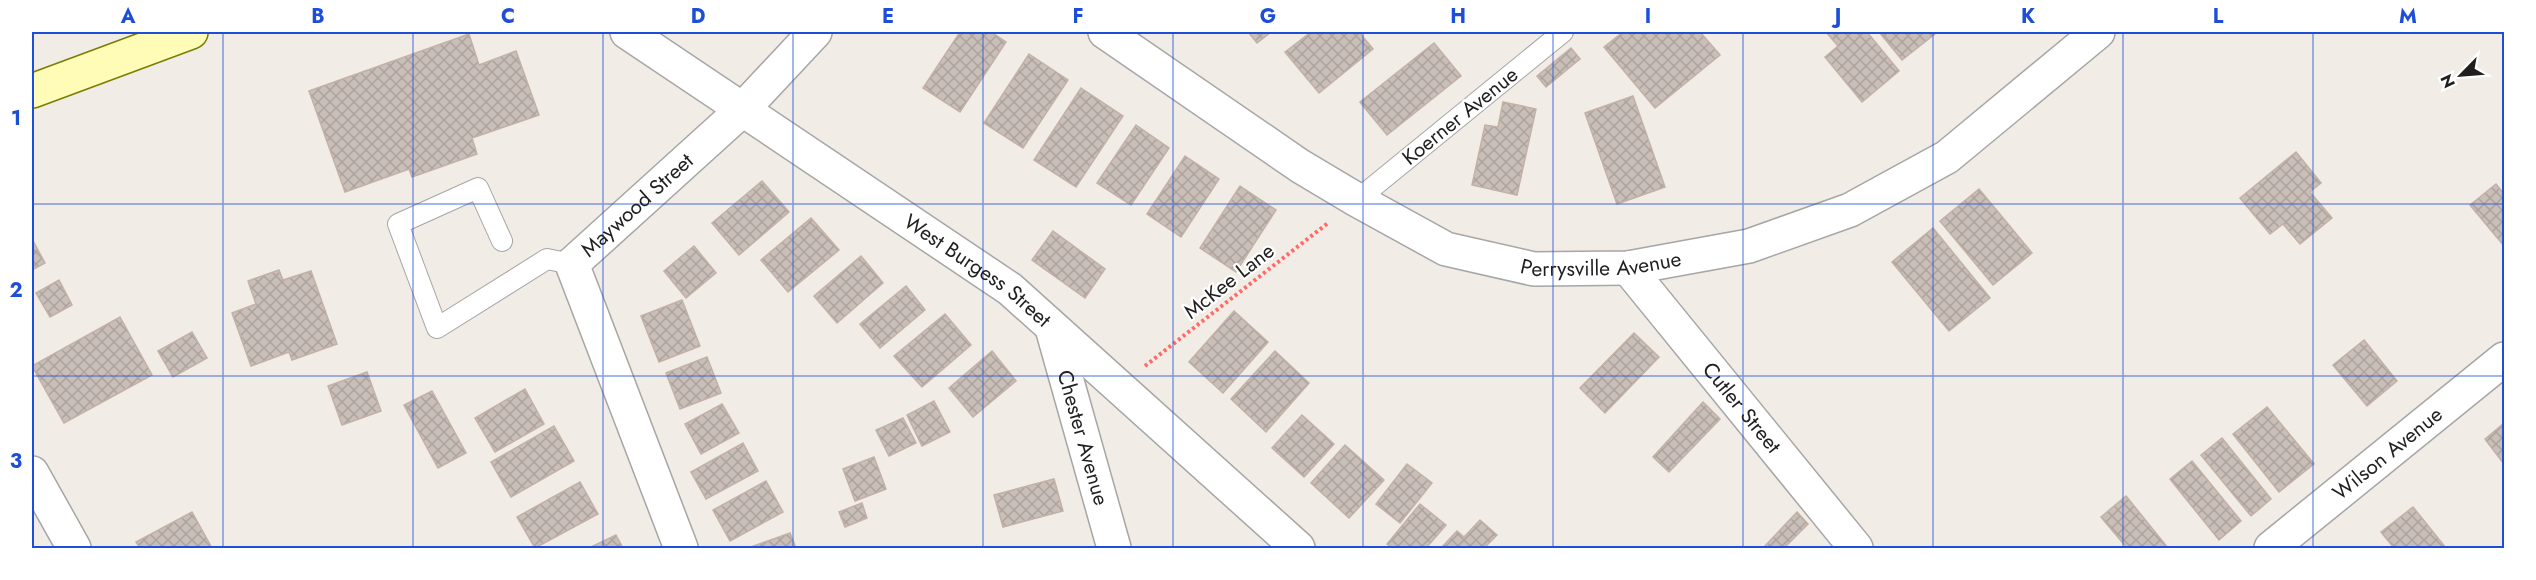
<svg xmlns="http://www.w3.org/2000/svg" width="2536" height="580" font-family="Jost,sans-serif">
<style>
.building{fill:url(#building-cross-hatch);stroke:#c4b1a6;stroke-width:1.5}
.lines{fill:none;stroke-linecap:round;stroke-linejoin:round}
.service-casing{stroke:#a6a6a6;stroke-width:22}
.minor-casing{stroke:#a6a6a6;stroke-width:36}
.tertiary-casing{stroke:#a6a6a6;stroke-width:36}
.secondary-casing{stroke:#797d00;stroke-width:36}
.path{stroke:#ff6c68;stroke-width:4;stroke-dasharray:3 3;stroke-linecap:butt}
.service{stroke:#fff;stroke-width:20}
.minor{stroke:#fff;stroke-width:33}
.tertiary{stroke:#fff;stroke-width:33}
.secondary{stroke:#fefcb6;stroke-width:33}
.grid{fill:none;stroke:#1d4ed8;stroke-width:1.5;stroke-opacity:0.55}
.labels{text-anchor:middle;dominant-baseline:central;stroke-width:4.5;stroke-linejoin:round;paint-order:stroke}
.street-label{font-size:21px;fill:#1f1f1f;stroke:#fff}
.neatline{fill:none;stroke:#1d4ed8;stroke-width:2}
.grid-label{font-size:20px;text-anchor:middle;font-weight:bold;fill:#1d4ed8}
</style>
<defs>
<pattern id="building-cross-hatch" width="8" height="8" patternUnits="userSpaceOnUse" patternTransform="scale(1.5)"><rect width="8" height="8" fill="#c9beb8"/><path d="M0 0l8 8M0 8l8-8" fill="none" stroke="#aca39e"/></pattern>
</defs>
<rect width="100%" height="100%" fill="#f1ece5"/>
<g class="building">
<polygon points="960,32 991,32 1006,42 960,112 923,88"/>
<polygon points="1248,32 1271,32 1257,43"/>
<polygon points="1311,32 1359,32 1373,49 1319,93 1285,52"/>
<polygon points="1623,32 1700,32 1720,55 1655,108 1604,47"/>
<polygon points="1826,32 1867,32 1899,71 1862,102 1825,57 1838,46"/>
<polygon points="1879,32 1933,32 1935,34 1902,60"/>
<polygon points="469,34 479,65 516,51 539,115 472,138 477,154 412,177 409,169 345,192 309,91"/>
<polygon points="1434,43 1461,76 1387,135 1360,102"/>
<polygon points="1571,48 1580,59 1546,87 1537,76"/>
<polygon points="1029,54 1068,80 1023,148 984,123"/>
<polygon points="1081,88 1123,116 1076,187 1034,160"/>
<polygon points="1633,96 1665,187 1617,204 1585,113"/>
<polygon points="1503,102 1536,109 1517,195 1472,185 1485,125 1498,127"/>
<polygon points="1136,125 1169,148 1131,205 1097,183"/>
<polygon points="2296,152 2321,183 2310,192 2332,218 2300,244 2283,224 2270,234 2240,198"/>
<polygon points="1185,156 1219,179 1181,237 1147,214"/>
<polygon points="762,181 789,212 739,255 712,223"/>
<polygon points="2496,184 2504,194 2504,246 2470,205"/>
<polygon points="1240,186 1276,210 1236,272 1200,248"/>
<polygon points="1979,189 2032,253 1993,285 1940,221"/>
<polygon points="811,218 839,250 788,292 761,260"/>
<polygon points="1933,228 1990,298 1949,331 1892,262"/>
<polygon points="1053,231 1105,269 1085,298 1032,260"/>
<polygon points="32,239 45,263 32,270"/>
<polygon points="694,246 716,273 686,298 664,271"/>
<polygon points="861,256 883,283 837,323 814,296"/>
<polygon points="279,270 283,280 311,271 337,344 292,360 289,352 251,366 232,313 256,304 248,281"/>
<polygon points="59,280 72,305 50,317 36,293"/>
<polygon points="906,286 925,310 880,348 860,324"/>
<polygon points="682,300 700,346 659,362 641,316"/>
<polygon points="1234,311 1268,342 1223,393 1189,362"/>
<polygon points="945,314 971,345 922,387 894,356"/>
<polygon points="120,317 152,375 64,423 32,366"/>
<polygon points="192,332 207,358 173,377 158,351"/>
<polygon points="1634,333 1659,357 1605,413 1580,388"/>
<polygon points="2364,340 2397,381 2367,406 2333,365"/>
<polygon points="992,351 1016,381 973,417 949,388"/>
<polygon points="1275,351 1309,383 1266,432 1231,399"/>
<polygon points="707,357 721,393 680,409 666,373"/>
<polygon points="367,372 381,411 342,425 328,386"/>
<polygon points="525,389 544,424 495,452 475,418"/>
<polygon points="432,391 466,453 438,468 404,405"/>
<polygon points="934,401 950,432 922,446 907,415"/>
<polygon points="1703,402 1720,419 1669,472 1653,457"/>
<polygon points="722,404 739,433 701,454 685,424"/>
<polygon points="2267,407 2314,464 2279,492 2233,434"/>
<polygon points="1302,415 1334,444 1304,477 1272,448"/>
<polygon points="903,418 916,443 889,456 876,430"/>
<polygon points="2504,423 2504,464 2485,439"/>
<polygon points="554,426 574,461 511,497 491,462"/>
<polygon points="2222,438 2271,499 2251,516 2201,455"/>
<polygon points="743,443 758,471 706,499 691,472"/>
<polygon points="1345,445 1384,480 1349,518 1311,483"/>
<polygon points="874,457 886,489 855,501 843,469"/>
<polygon points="2192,461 2241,521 2219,540 2170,479"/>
<polygon points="1407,464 1432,483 1400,523 1376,504"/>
<polygon points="1054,479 1063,511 1003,527 994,495"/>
<polygon points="766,481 783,512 730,541 713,510"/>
<polygon points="580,482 598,514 535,548 517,517"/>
<polygon points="2126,496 2168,548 2127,548 2101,517"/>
<polygon points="862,503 867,518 845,527 839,512"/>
<polygon points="1420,504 1446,525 1426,548 1393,548 1387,544"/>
<polygon points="2413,507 2446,548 2394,548 2381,532"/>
<polygon points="192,512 212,548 140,548 136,542"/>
<polygon points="1797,512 1808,524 1784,548 1763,548"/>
<polygon points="1480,520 1497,535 1484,548 1441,548 1457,531 1464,537"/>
<polygon points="790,533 796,548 748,548"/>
<polygon points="616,535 623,548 589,548"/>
</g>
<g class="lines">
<g class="service-casing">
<g id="service">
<polyline points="1357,200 1563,32"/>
<polyline points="502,241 478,188 398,224 437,328 547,259 572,264"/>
</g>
</g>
<g class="minor-casing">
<g id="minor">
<path id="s1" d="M627,32L1010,289L1298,548"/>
<path id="s2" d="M1628,268L1856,548"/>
<path id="s3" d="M1052,328L1114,548"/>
<polyline points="32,473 74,548"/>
<path id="s4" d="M681,548L572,264L741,111L815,32"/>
<path id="s5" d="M2271,548L2504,359"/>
</g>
</g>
<g class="tertiary-casing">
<g id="tertiary">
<path id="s6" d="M1105,32L1300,166L1357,200L1446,249L1534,269L1628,268L1749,246L1850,210L1947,157L2098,32"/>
</g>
</g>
<g class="secondary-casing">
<polyline id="secondary" points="32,91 191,32"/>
</g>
<polyline class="path" points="1145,366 1328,223"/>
<use href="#service" class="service"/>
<use href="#minor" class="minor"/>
<use href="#tertiary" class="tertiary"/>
<use href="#secondary" class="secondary"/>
</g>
<path class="grid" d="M223,32V548M413,32V548M603,32V548M793,32V548M983,32V548M1173,32V548M1363,32V548M1553,32V548M1743,32V548M1933,32V548M2123,32V548M2313,32V548M32,204H2504M32,376H2504"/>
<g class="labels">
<g class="street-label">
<text transform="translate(1460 116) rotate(-39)">Koerner Avenue</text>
<text stroke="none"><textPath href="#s4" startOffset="392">Maywood Street</textPath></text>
<text stroke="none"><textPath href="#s6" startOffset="562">Perrysville Avenue</textPath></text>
<text stroke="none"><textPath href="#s1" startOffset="424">West Burgess Street</textPath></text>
<text transform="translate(1229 281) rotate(-38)">McKee Lane</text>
<text stroke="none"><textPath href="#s2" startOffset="180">Cutler Street</textPath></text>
<text stroke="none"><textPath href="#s3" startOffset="114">Chester Avenue</textPath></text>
<text stroke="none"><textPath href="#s5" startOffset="150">Wilson Avenue</textPath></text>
</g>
</g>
<rect width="2536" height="580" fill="none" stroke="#ffffff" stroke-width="66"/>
<g transform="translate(2461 75) rotate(245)" stroke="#ffffff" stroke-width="4.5" paint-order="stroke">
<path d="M0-4.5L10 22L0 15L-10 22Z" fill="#1f1f1f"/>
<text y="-9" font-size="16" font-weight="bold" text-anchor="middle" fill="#1f1f1f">N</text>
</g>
<rect x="33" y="33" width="2470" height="514" class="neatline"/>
<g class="grid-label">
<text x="128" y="23">A</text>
<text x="318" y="23">B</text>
<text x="508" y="23">C</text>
<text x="698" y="23">D</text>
<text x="888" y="23">E</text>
<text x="1078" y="23">F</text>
<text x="1268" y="23">G</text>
<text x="1458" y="23">H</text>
<text x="1648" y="23">I</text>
<text x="1838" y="23">J</text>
<text x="2028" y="23">K</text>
<text x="2218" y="23">L</text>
<text x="2408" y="23">M</text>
<text x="16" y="125">1</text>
<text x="16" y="297">2</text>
<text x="16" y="468">3</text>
</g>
</svg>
